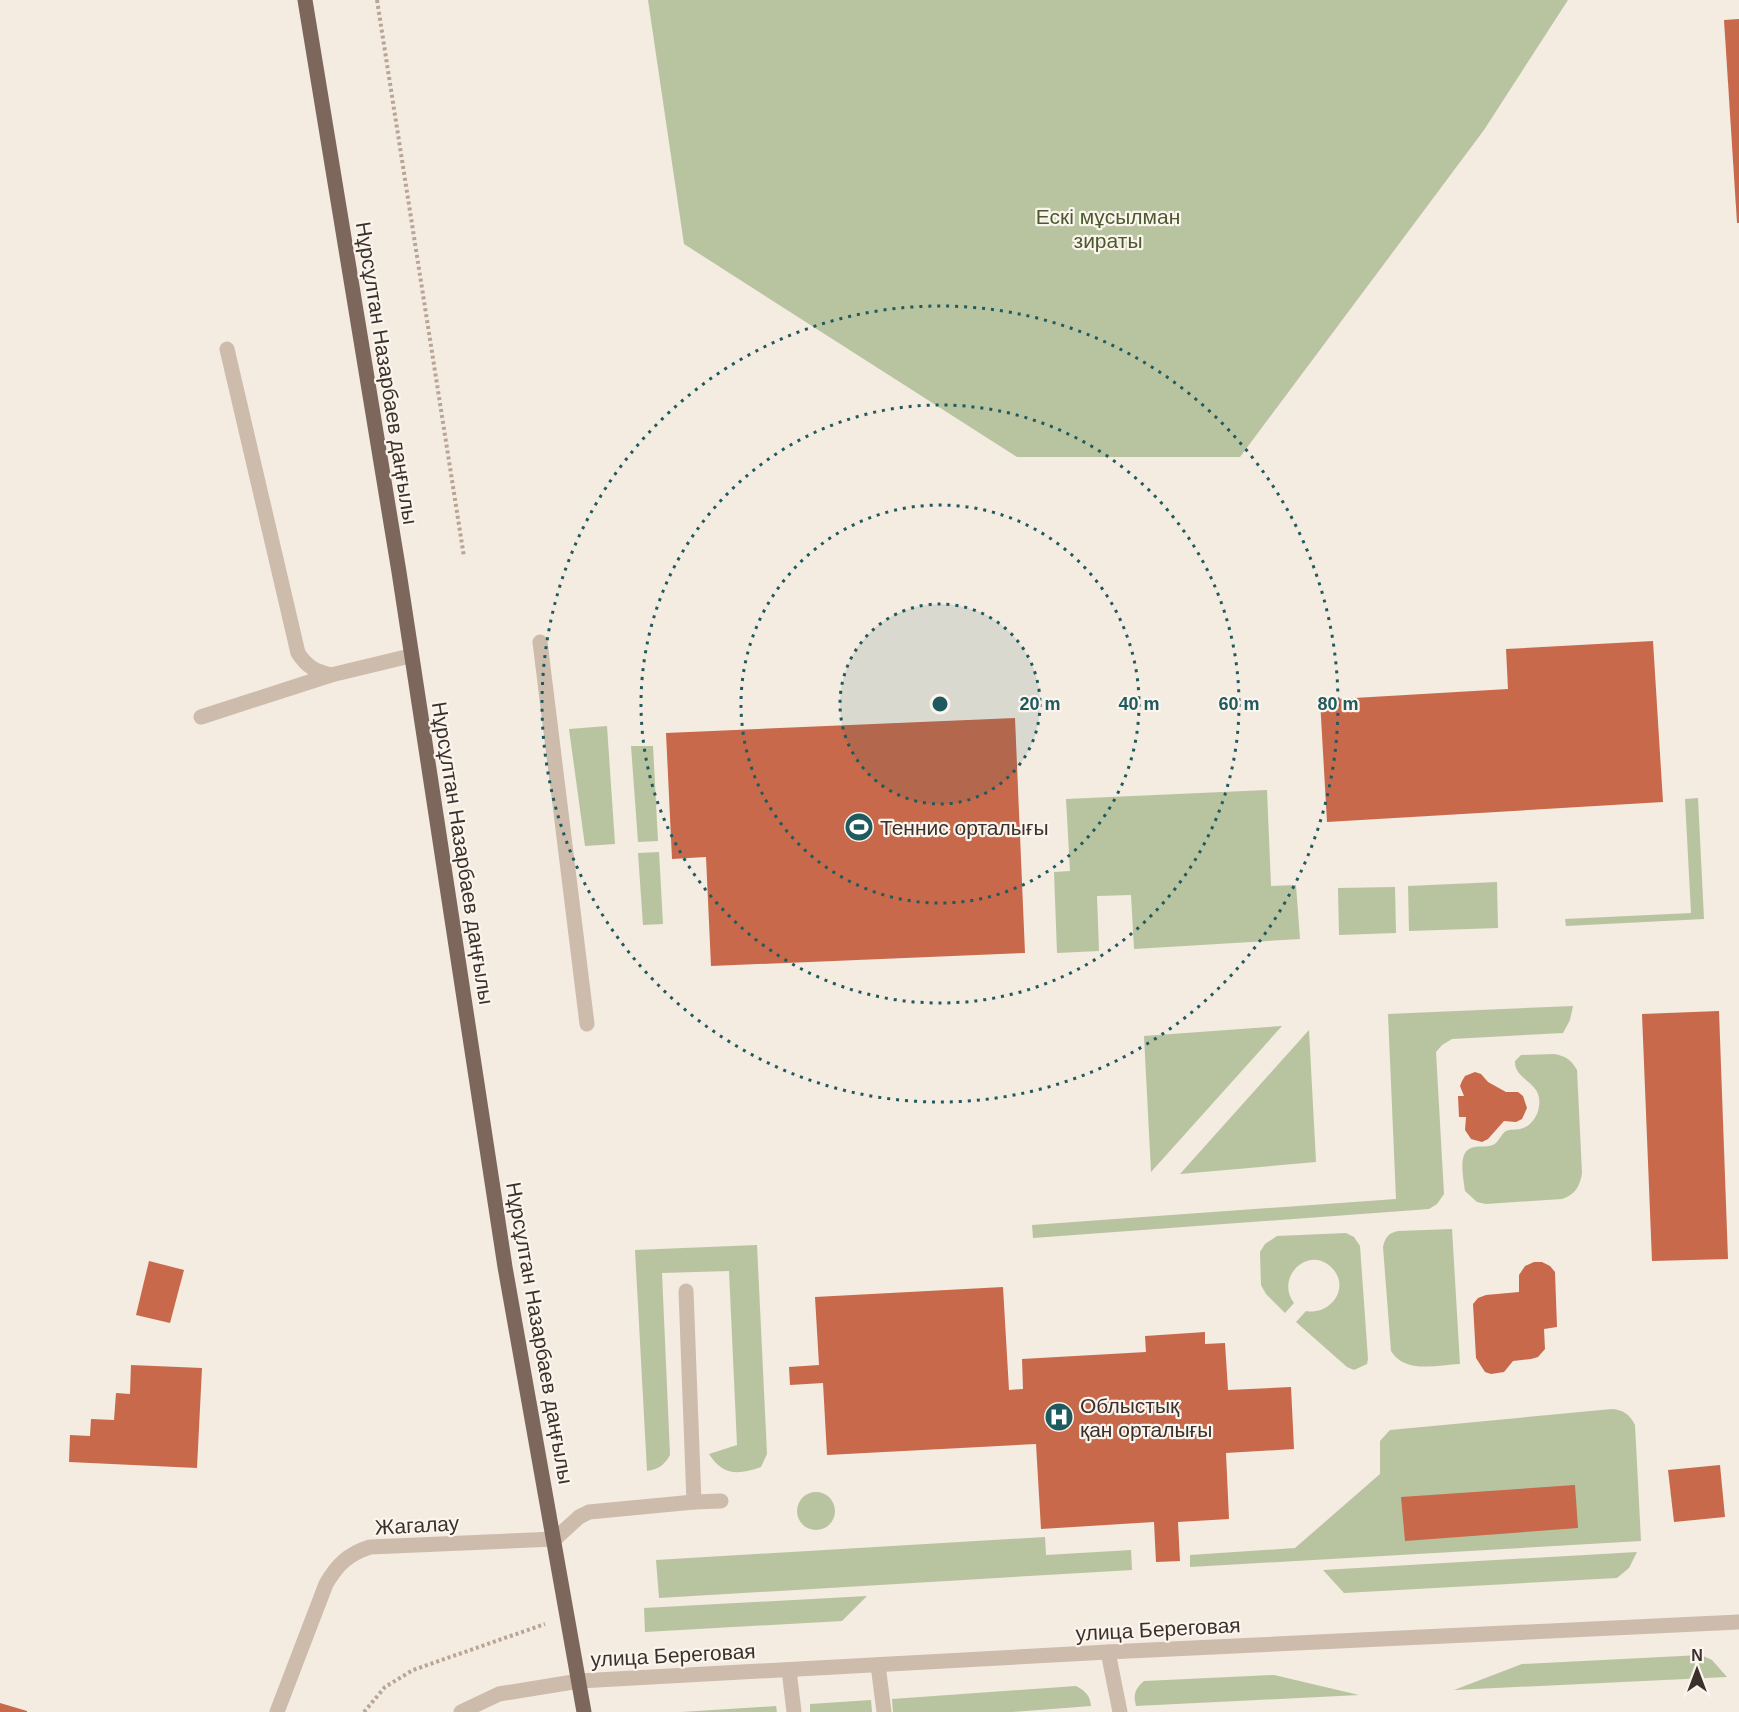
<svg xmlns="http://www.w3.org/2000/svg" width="1739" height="1712" font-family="Arial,sans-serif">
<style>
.green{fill:#b8c4a0}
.building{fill:#c8694b}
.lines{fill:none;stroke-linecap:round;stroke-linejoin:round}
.path{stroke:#b9a596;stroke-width:4;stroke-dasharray:3 3;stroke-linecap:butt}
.minor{stroke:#cdbbac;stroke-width:15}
.major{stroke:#7d675c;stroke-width:15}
.ring{fill:none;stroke:#1f5a5e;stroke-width:3;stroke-dasharray:3 6}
.labels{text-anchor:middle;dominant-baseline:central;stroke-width:4.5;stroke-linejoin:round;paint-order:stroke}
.park-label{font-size:21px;fill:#4a5a2e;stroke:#fbf5ee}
.street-label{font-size:21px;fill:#3b302b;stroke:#fbf5ee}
.poi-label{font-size:21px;fill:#3b302b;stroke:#fbf5ee;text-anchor:start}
.centre{fill:#1f5a5e;stroke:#fbf5ee;stroke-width:3}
.ring-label{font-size:18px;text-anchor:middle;font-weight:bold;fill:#1f5a5e;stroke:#fbf5ee;stroke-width:4.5;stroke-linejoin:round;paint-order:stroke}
</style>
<rect width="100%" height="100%" fill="#f4ebe1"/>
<g class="green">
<polygon points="648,0 1568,0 1484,130 1240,457 1017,457 684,244"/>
<polygon points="607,726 615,844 585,846 569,729"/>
<polygon points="631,746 653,746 658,841 638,842"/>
<polygon points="1267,790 1271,886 1296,885 1300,939 1134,949 1131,895 1097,896 1099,951 1057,953 1054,872 1070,871 1066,799"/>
<polygon points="1698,798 1704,919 1566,926 1565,919 1691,913 1685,799"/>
<polygon points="659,852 663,924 643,925 638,853"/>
<polygon points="1497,882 1498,928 1409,931 1408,886"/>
<polygon points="1395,887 1396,933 1339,935 1338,888"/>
<polygon points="1573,1006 1570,1020 1563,1033 1452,1039 1442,1045 1436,1052 1444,1194 1437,1204 1429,1209 1033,1238 1032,1225 1396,1199 1388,1014"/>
<polygon points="1282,1026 1151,1172 1144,1036"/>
<polygon points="1309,1030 1316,1162 1180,1174"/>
<path d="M1554,1054C1566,1056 1571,1060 1577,1070L1582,1173C1580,1186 1575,1195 1562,1199L1486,1204L1477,1202L1465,1191C1464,1180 1457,1153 1471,1148C1477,1145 1486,1148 1493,1145C1499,1142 1501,1134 1506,1131C1510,1129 1516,1130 1520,1129C1530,1127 1538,1117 1539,1106C1543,1081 1514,1081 1515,1061L1521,1055Z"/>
<path d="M1452,1229L1460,1364C1437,1365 1405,1374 1391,1351L1383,1247C1385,1238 1388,1233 1398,1231Z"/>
<path d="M1346,1233L1354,1237L1360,1246L1368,1359L1367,1364L1354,1370L1347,1367L1296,1322L1306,1311C1332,1316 1352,1285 1330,1266C1307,1246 1275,1278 1294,1303L1285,1313L1266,1294L1261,1285L1260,1252L1265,1244L1277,1236Z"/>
<path d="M757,1245L767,1454L761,1467C738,1475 723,1476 709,1454L737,1445L729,1271L662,1273L670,1455C664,1466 658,1469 647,1471L635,1250Z"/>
<path d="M1612,1409C1624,1410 1630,1415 1635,1425L1641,1541L1190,1567V1555L1295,1548L1380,1474V1441L1390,1430Z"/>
<circle cx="816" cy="1511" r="19"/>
<polygon points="1045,1537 1046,1555 1131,1550 1132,1570 659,1598 656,1560"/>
<polygon points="1637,1552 1629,1568 1617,1578 1344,1593 1323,1570"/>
<polygon points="867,1596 842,1621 645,1632 644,1608"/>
<polygon points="1701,1655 1712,1660 1727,1677 1454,1690 1522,1664"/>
<path d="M1274,1675L1359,1695L1136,1706C1133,1694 1135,1689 1144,1681Z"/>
<path d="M1076,1686C1086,1691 1090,1696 1091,1706L1012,1712H893L892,1699Z"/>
<polygon points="871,1700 872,1712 810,1712 810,1704"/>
<polygon points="776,1706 777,1712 681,1712"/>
</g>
<g class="building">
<polygon points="1739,19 1739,223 1737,223 1724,20"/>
<polygon points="1653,641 1663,802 1327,822 1320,700 1508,689 1506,649"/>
<polygon points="1015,718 1025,953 711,966 706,857 672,859 666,733"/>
<polygon points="1719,1011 1728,1259 1652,1261 1642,1014"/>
<polygon points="1475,1072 1481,1074 1488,1082 1506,1092 1518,1092 1523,1096 1527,1108 1522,1119 1516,1122 1504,1121 1488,1139 1482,1142 1471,1139 1465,1130 1466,1117 1459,1117 1458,1096 1464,1096 1460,1086 1462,1081 1465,1076"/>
<polygon points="149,1261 184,1270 170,1323 136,1315"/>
<polygon points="1534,1262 1542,1262 1550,1266 1555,1272 1557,1327 1544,1329 1545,1349 1538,1357 1531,1359 1513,1361 1504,1372 1491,1374 1485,1372 1476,1358 1473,1304 1478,1298 1486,1295 1519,1292 1519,1275 1525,1266"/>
<polygon points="1003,1287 1009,1390 1023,1389 1022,1359 1146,1352 1145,1336 1205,1332 1205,1344 1225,1343 1228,1390 1291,1387 1294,1449 1226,1453 1229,1519 1178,1522 1180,1561 1156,1562 1154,1522 1041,1529 1036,1444 827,1455 823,1383 790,1385 789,1367 819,1365 815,1297"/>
<polygon points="131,1365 202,1368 197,1468 69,1462 70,1435 90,1436 91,1419 114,1420 116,1393 130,1394"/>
<polygon points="1720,1465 1725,1517 1674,1522 1668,1470"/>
<polygon points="1575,1485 1578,1528 1405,1541 1401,1497"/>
<polygon points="0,1703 27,1711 27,1712 0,1712"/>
</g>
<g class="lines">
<g class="path">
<polyline points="377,0 464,557"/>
<polyline points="364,1712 385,1687 413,1670 545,1624"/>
</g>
<g class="minor">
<path d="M227,349L298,653C307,667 315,671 331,675"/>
<polyline points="540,642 587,1024"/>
<polyline points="201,717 331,675 410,656"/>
<polyline points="686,1291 694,1502"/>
<polyline points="1108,1652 1120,1712"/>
<polyline points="878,1665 884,1712"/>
<polyline points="789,1670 794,1712"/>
<path d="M277,1712L326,1584C337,1565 348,1554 370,1547L555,1539L579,1517L589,1512L694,1502L721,1501"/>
<polyline points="461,1712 499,1694 579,1681 1108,1652 1739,1622"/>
</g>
<polyline class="major" points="305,0 399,572 505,1267 584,1712"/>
</g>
<circle cx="940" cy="704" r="100" fill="#1f5a5e" fill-opacity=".12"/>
<g class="ring">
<circle cx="940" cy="704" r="100"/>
<circle cx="940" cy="704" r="199"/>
<circle cx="940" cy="704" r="299"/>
<circle cx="940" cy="704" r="398"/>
</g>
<defs>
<g id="stadium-disc" transform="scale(1.5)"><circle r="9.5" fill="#1f5a5e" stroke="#fbf5ee"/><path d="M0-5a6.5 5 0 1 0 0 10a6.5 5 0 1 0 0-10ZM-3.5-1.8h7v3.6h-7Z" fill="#fff"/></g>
<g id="hospital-disc" transform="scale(1.5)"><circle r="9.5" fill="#1f5a5e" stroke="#fbf5ee"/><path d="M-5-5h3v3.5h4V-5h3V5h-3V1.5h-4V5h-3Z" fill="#fff"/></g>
</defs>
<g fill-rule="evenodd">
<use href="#stadium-disc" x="859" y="827"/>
<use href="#hospital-disc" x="1059" y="1417"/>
</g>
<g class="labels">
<g class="park-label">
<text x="1108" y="216">Ескі мұсылман<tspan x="1108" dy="24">зираты</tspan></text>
</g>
<g class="street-label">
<text transform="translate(387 373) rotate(81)">Нұрсұлтан Назарбаев даңғылы</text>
<text transform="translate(463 853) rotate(81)">Нұрсұлтан Назарбаев даңғылы</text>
<text transform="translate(540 1333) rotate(80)">Нұрсұлтан Назарбаев даңғылы</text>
<text transform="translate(417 1525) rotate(-3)">Жагалау</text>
<text transform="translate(1158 1629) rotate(-3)">улица Береговая</text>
<text transform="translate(673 1655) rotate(-3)">улица Береговая</text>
</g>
<g class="poi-label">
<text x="880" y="827">Теннис орталығы</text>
<text x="1080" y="1405">Облыстық<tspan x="1080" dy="24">қан орталығы</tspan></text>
</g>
</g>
<circle cx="940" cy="704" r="9" class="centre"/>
<g class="ring-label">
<text x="1040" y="710">20 m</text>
<text x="1139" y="710">40 m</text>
<text x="1239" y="710">60 m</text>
<text x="1338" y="710">80 m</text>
</g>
<g transform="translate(1697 1670)" stroke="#fbf5ee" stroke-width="4.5" paint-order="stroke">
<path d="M0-4.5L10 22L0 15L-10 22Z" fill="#3b302b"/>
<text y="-9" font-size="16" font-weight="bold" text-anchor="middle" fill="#3b302b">N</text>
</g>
</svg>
